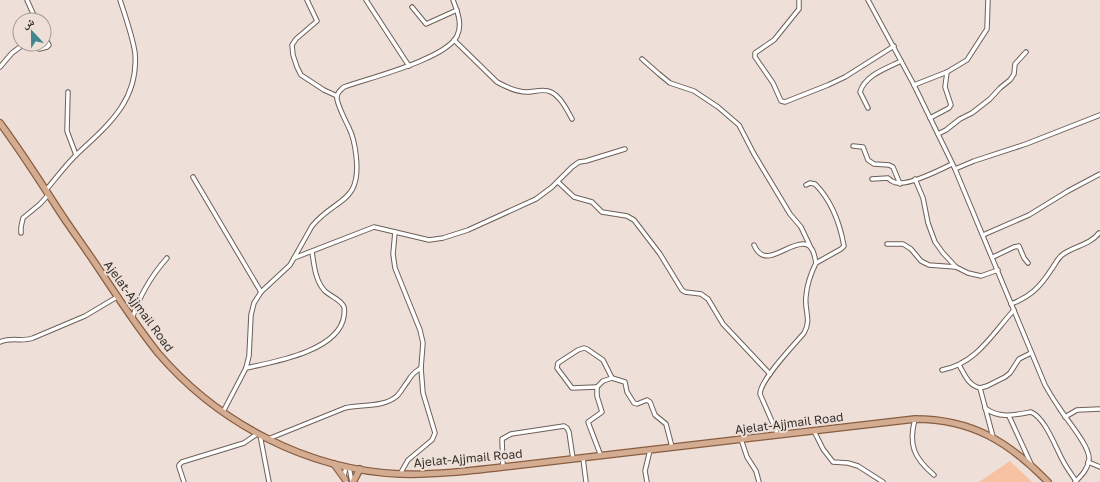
<svg xmlns="http://www.w3.org/2000/svg" width="1100" height="482" font-family="'Golos Text','Noto Naskh Arabic',sans-serif">
<style>
.green{fill:#f6c2a1}
.lines{fill:none;stroke-linecap:round;stroke-linejoin:round}
.minor-casing{stroke:#6c6059;stroke-width:5.5}
.primary-casing{stroke:#895d40;stroke-width:8}
.minor{stroke:#fff;stroke-width:3.5}
.primary{stroke:#d3ac92;stroke-width:5.5}
.labels{text-anchor:middle;dominant-baseline:central;stroke-width:4;stroke-linejoin:round;paint-order:stroke}
.street-label{font-size:12px;fill:#36302d;stroke:#eee0d8}
</style>
<rect width="100%" height="100%" fill="#eee0d8"/>
<polygon class="green" points="1010,461 1032,482 979,482"/>
<g class="lines">
<g class="minor-casing">
<g id="minor">
<polyline points="27,0 36,20"/>
<polyline points="307,0 317,21 296,39 292,45 293,55 297,67 301,75 324,90 337,96"/>
<polyline points="366,0 409,66"/>
<polyline points="799,0 799,9 774,40 755,53 755,57 773,83 781,101 785,102 828,85 845,77 894,46"/>
<path d="M868,0L914,85L955,169L1045,385C1049,392 1053,399 1058,406C1065,418 1090,446 1089,459C1088,469 1082,475 1075,482"/>
<polyline points="412,7 426,24 457,10"/>
<path d="M454,40L497,82C506,87 517,92 527,92C534,92 544,88 551,92C561,97 567,110 572,119"/>
<polyline points="34,44 39,49 47,47 49,45 44,35"/>
<polyline points="642,59 659,74 670,83 694,91 718,107 739,125 754,154 790,214 801,227 810,246"/>
<polyline points="0,67 12,53 24,44"/>
<polyline points="914,85 947,72 967,60 987,29 988,0"/>
<polyline points="68,92 67,131 76,155"/>
<path d="M868,108L860,92C865,75 887,68 901,61"/>
<polyline points="930,118 949,108 951,105 945,87 947,72"/>
<polyline points="938,134 946,130 960,119 972,113 990,99 1000,88 1010,80 1014,74 1015,64 1026,52"/>
<polyline points="853,146 863,147 868,160 874,164 889,165 893,167 900,184"/>
<polyline points="955,169 974,161 1026,144 1100,115"/>
<polyline points="193,177 261,292"/>
<path d="M872,179L888,178C891,181 894,183 899,183C911,184 940,170 952,164"/>
<polyline points="915,179 923,198 928,223 935,242 943,253 956,267"/>
<polyline points="558,182 574,197 592,202 602,212 627,216 634,220 660,254 682,290 685,292 701,294 708,299 723,324 770,374"/>
<path d="M46,190C56,178 65,166 76,155C107,126 139,101 135,53C133,38 125,15 120,0"/>
<polyline points="395,232 393,254 395,268 420,330 423,343 421,368 423,393 435,433 432,440 408,460 400,474"/>
<polyline points="21,233 21,227 23,218 40,204 49,194"/>
<polyline points="983,235 1029,215 1068,191 1100,174"/>
<polyline points="887,244 903,244 911,249 921,261 929,265 956,267 968,273 981,276 998,270"/>
<path d="M754,245C765,270 785,244 803,244C806,244 809,245 811,248C814,251 815,258 816,263"/>
<polyline points="993,257 1014,247 1019,246 1024,258 1028,263"/>
<polyline points="294,258 374,227 429,240 443,238 468,230 536,199 552,187 572,167 579,162 586,161 625,149"/>
<path d="M1011,304C1030,297 1040,287 1051,270C1055,265 1057,259 1062,255C1074,246 1090,245 1099,233"/>
<path d="M132,319C139,297 152,275 167,258"/>
<path d="M0,342C11,337 22,342 33,338L85,316L117,297"/>
<path d="M959,365C965,375 968,385 980,388L993,437"/>
<path d="M246,368C274,362 339,351 344,316C344,313 345,310 344,307C341,299 329,296 324,290C315,280 314,264 312,252"/>
<path d="M942,370C977,363 992,334 1014,310"/>
<polyline points="597,387 572,388 557,368 558,363 578,350 584,348 587,349 603,360 612,378"/>
<polyline points="980,388 987,386 1005,377 1010,373 1019,359 1031,353"/>
<path d="M985,408C999,419 1015,415 1031,412C1045,418 1055,446 1062,459C1066,467 1071,474 1076,481"/>
<path d="M223,412L246,368L249,356L251,315L254,303L261,292L290,265L312,226C336,197 362,204 356,155C355,146 353,136 349,128C345,119 339,109 337,99C336,94 340,90 344,87C369,78 446,59 457,36C463,24 457,11 453,0"/>
<polyline points="1009,416 1031,464"/>
<polyline points="1065,417 1077,410 1100,409"/>
<path d="M915,419C908,445 914,458 934,475"/>
<polyline points="814,431 823,449 833,462 848,463 858,466 883,482"/>
<polyline points="260,435 269,482"/>
<path d="M778,435L760,394C760,380 794,345 804,333C812,319 804,311 806,296C807,285 811,273 816,263L841,249L844,246C840,224 831,200 815,184L810,183L806,185"/>
<path d="M268,439L345,408C361,404 383,408 397,396C401,392 404,386 408,381C411,375 416,371 421,368"/>
<polyline points="741,439 747,457 756,471 759,482"/>
<polyline points="601,456 588,422 602,412 597,396 597,387 603,381 612,378 625,382 627,392 634,403 637,404 647,400 650,402 655,415 666,424 672,447"/>
<polyline points="583,458 586,482"/>
<polyline points="1088,462 1100,467"/>
<polyline points="349,467 352,482"/>
<polyline points="503,467 502,439 511,434 564,426 567,428 569,432 573,459"/>
<polyline points="184,482 179,467 179,465 182,462 244,443 257,434"/>
<polyline points="346,482 344,476 346,467"/>
<polyline points="647,482 645,471 650,450"/>
</g>
</g>
<g class="primary-casing">
<g id="primary">
<path d="M0,123C20,150 38,178 56,206C70,228 86,249 101,272C119,299 137,327 158,353C218,423 307,470 400,474C435,475 469,471 503,467L915,419C972,419 1009,442 1048,482"/>
<polyline points="334,464 345,479"/>
<polyline points="353,482 360,469"/>
</g>
</g>
<use href="#minor" class="minor"/>
<use href="#primary" class="primary"/>
</g>
<g class="labels">
<g class="street-label">
<text transform="translate(139 306) rotate(54)">Ajelat-Ajjmail Road</text>
<text transform="translate(789 423) rotate(-7)">Ajelat-Ajjmail Road</text>
<text transform="translate(468 458) rotate(-5)">Ajelat-Ajjmail Road</text>
</g>
</g>
<g transform="translate(32 32) rotate(338)"><circle r="19" fill="#eee0d8" stroke="#a49a94"/>
<path d="M0-3L7 15L0 10L-7 15Z" fill="#40878e"/>
<text y="-6" font-size="11" font-weight="bold" text-anchor="middle" fill="#36302d">ش</text>
</g>
</svg>
